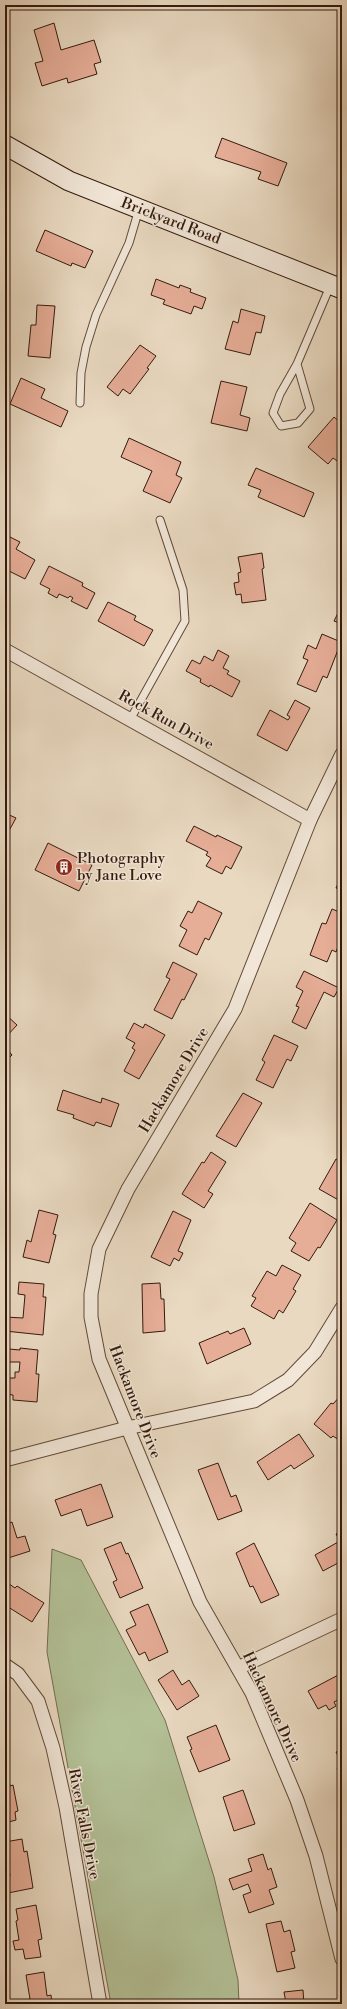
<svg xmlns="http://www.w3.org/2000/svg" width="347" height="2009" font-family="'Libre Bodoni',serif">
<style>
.green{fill:#b3c096;stroke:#746d52}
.building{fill:#e6ad97;stroke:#341a0d}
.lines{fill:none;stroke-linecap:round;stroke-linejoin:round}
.lane-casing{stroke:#614a3a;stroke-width:9}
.street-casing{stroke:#614a3a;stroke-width:15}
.secondary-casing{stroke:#341a0d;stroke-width:21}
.lane{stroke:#f1e6d7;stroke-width:7}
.street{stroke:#f1e6d7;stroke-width:13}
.secondary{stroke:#f1e6d7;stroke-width:19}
.labels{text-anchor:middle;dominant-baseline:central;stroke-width:3;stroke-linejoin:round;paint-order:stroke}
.street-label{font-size:15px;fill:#341a0d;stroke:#f1e6d7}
.poi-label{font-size:15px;fill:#341a0d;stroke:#f1e6d7;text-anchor:start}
</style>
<rect width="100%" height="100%" fill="#e9d9c1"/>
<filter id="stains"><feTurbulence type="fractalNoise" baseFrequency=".005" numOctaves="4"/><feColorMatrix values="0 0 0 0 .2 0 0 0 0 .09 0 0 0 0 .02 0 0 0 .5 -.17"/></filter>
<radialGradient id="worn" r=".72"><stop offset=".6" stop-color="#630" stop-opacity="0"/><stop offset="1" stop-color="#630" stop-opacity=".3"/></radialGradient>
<polygon class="green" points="52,1549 81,1560 165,1720 214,1877 238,1980 239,2004 111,2004 47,1652"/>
<g class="building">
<polygon points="54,23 61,50 94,40 101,62 94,64 97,74 68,83 67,78 42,86 35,63 43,61 34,30"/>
<polygon points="222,138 287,163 278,186 258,179 261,172 215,157"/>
<polygon points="45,230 93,251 85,268 72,263 71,266 36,251"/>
<polygon points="156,279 179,288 180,285 191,289 190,292 206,298 202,309 194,306 191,314 163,304 165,300 151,295"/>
<polygon points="37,305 55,306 50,358 28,356 31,325 36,325"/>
<polygon points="241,309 265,316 261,333 256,332 250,355 225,349 233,321 238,323"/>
<polygon points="140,345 156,356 147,368 149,369 130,394 123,389 118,396 107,387"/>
<polygon points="21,378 45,389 41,398 68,411 61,427 10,404"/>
<polygon points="221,381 247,387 240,415 250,418 247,431 211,423"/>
<polygon points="334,417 342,424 342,461 340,463 333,458 328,464 308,447"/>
<polygon points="129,438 181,462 176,475 182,478 170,503 143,491 152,471 121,457"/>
<polygon points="256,468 314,493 304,517 258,497 261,490 248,485"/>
<polygon points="6,535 20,542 16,549 35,560 25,579 5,569"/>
<polygon points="262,553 264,568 262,569 266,600 242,603 241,594 236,595 234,583 239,582 238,573 241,572 238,557"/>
<polygon points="49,566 83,583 82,586 95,593 87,609 71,601 73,598 70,596 68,598 59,594 57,598 48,593 50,589 40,584"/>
<polygon points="108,602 136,616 134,620 153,630 144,646 98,621"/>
<polygon points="342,605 342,624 334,621"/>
<polygon points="322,634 341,642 327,678 323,676 316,692 297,684 308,660 303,658 308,645 316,649"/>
<polygon points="218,650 229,656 223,668 229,671 227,674 240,681 232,697 210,685 209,687 200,682 201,679 186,671 192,660 200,664 204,656 213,661"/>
<polygon points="295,700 310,708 287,751 257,735 270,710 288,720 290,717 287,715"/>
<polygon points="5,813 16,818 5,838"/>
<polygon points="194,826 216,837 217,835 242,847 231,869 226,866 222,874 206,866 211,858 206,855 208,852 186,841"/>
<polygon points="48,843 92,865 79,891 35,870"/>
<polygon points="342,875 342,890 336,888"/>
<polygon points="198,901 222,913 209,940 205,938 197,955 179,946 187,930 180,926 188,911 192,913"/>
<polygon points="332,909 342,913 342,936 336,952 332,950 327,962 310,955 322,923 326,924"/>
<polygon points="173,962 197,974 184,1000 182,999 172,1019 154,1010 170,979 166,977"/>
<polygon points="304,971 339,988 334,997 324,992 306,1029 292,1022 299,1007 296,1006 303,991 296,987"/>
<polygon points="5,1014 17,1025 5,1038"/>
<polygon points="134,1023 143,1028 145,1024 165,1035 139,1079 124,1071 135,1050 132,1048 135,1043 126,1038"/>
<polygon points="274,1035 298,1046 291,1061 287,1059 273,1088 256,1080 265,1062 262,1060"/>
<polygon points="5,1047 12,1055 5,1062"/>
<polygon points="63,1090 101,1103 102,1098 119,1104 111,1127 96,1122 94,1126 73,1118 74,1115 57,1110"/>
<polygon points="243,1093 262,1103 236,1147 216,1136"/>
<polygon points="211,1152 226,1162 208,1191 213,1194 204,1208 182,1194 202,1162 204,1163"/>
<polygon points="342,1152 342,1202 319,1189 336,1159 338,1160"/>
<polygon points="310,1203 337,1220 320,1248 318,1247 309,1261 291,1251 296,1243 289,1238"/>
<polygon points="39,1210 58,1215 53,1234 56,1235 49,1263 23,1257 27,1240 31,1242"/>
<polygon points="173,1211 191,1220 178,1251 183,1253 179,1261 174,1258 170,1266 151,1257"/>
<polygon points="282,1265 301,1275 293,1289 296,1291 283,1313 279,1310 274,1319 251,1306 256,1298 252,1296 267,1271 276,1276"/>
<polygon points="19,1282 44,1284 43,1297 46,1297 43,1335 5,1331 5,1317 23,1318 25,1295 18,1294"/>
<polygon points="160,1283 161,1299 164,1299 165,1331 143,1333 142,1284"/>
<polygon points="244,1328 251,1344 207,1364 199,1343 228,1331 230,1334"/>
<polygon points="20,1348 38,1350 36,1374 39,1374 37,1402 13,1400 13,1395 5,1394 5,1378 15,1378 15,1372 19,1372 20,1362 8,1362 9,1349 20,1350"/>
<polygon points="342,1394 342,1442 333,1436 331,1438 314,1424 331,1403 333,1404"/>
<polygon points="299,1434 314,1456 294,1469 291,1465 268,1480 257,1462"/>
<polygon points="218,1463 231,1497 236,1495 242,1511 218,1520 198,1470"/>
<polygon points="101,1484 113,1517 87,1526 81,1509 61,1516 55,1500"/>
<polygon points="12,1522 17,1538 25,1536 30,1551 5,1559 5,1525"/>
<polygon points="342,1530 342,1564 339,1566 338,1563 323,1571 315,1555 340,1541 336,1534"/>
<polygon points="121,1542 126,1554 128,1553 143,1588 120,1598 113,1582 117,1580 104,1549"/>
<polygon points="254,1543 279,1595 261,1603 253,1586 250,1587 236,1553"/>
<polygon points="5,1581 15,1588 17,1586 44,1603 32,1622 5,1605"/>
<polygon points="148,1604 168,1652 149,1661 145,1652 139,1655 126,1630 136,1625 130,1612"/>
<polygon points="173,1670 182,1685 189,1680 199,1696 177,1710 158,1680"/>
<polygon points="342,1673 342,1698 334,1702 336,1706 329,1710 326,1705 318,1709 308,1691"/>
<polygon points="216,1725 230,1760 199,1772 190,1750 192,1749 187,1737"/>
<polygon points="342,1749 342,1763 336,1752"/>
<polygon points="342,1766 342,1778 337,1768"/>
<polygon points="5,1771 7,1771 10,1786 13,1785 18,1811 15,1812 16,1820 5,1823"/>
<polygon points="243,1790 255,1824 234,1831 223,1797"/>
<polygon points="22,1839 24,1852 27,1851 33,1888 8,1893 5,1877 10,1876 5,1842"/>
<polygon points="263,1854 268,1870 271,1868 277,1887 269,1890 274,1904 249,1913 243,1895 251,1892 248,1884 233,1890 229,1879 252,1871 248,1859"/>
<polygon points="36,1905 42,1939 38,1940 41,1957 25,1959 23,1949 15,1950 13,1941 19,1940 16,1921 18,1920 16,1909"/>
<polygon points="281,1921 284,1932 290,1930 295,1951 291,1952 295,1968 277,1972 266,1924"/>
<polygon points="44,1972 47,1996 51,1995 52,2004 28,2004 27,2000 30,1999 26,1975"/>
<polygon points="303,1990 304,2004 281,2004 286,2003 284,1992"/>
</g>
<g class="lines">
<g class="lane-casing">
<g id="lane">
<polyline points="297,364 310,409 298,423 281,426 273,413 280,394 297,364 331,284"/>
<polyline points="80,403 81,373 86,347 96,315 129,243 139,209"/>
<polyline points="131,718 185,621 183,590 160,520"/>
</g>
</g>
<g class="street-casing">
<g id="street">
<polyline points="5,650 310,820"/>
<polyline points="342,754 310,820 235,1009 128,1189 99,1249 91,1294 91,1317 99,1359 200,1602 252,1693 297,1800 316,1856 342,1959"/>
<polyline points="5,1460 127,1428 254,1401 288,1380 315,1352 342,1308"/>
<polyline points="5,1665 18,1674 38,1701 53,1748 66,1807 100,2004"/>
<polyline points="238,1668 342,1619"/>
</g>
</g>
<g class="secondary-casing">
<polyline id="secondary" points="5,145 69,181 342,289"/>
</g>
<use href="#lane" class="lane"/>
<use href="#street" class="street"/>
<use href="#secondary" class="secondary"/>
</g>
<defs>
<g id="building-disc" transform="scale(0.9)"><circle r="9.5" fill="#8f2418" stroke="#f1e6d7"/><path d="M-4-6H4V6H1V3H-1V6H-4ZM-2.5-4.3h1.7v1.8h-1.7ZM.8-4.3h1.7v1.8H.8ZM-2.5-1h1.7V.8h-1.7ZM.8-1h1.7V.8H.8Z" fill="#fff"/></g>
</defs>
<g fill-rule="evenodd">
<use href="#building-disc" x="64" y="867"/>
</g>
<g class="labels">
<g class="street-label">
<text transform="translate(171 221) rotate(21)">Brickyard Road</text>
<text transform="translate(166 720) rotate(29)">Rock Run Drive</text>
<text transform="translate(174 1080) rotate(-59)">Hackamore Drive</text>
<text transform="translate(135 1402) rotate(69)">Hackamore Drive</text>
<text transform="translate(272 1707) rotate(65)">Hackamore Drive</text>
<text transform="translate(84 1824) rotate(79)">River Falls Drive</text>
</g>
<g class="poi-label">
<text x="77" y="858">Photography<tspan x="77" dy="17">by Jane Love</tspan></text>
</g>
</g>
<rect width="347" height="2009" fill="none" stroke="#e9d9c1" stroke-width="20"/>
<rect x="6" y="6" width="335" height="1997" fill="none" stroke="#341a0d" stroke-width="2"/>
<rect x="10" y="10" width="327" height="1989" fill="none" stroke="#341a0d"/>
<rect width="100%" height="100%" filter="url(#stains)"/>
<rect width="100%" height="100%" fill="url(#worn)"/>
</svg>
